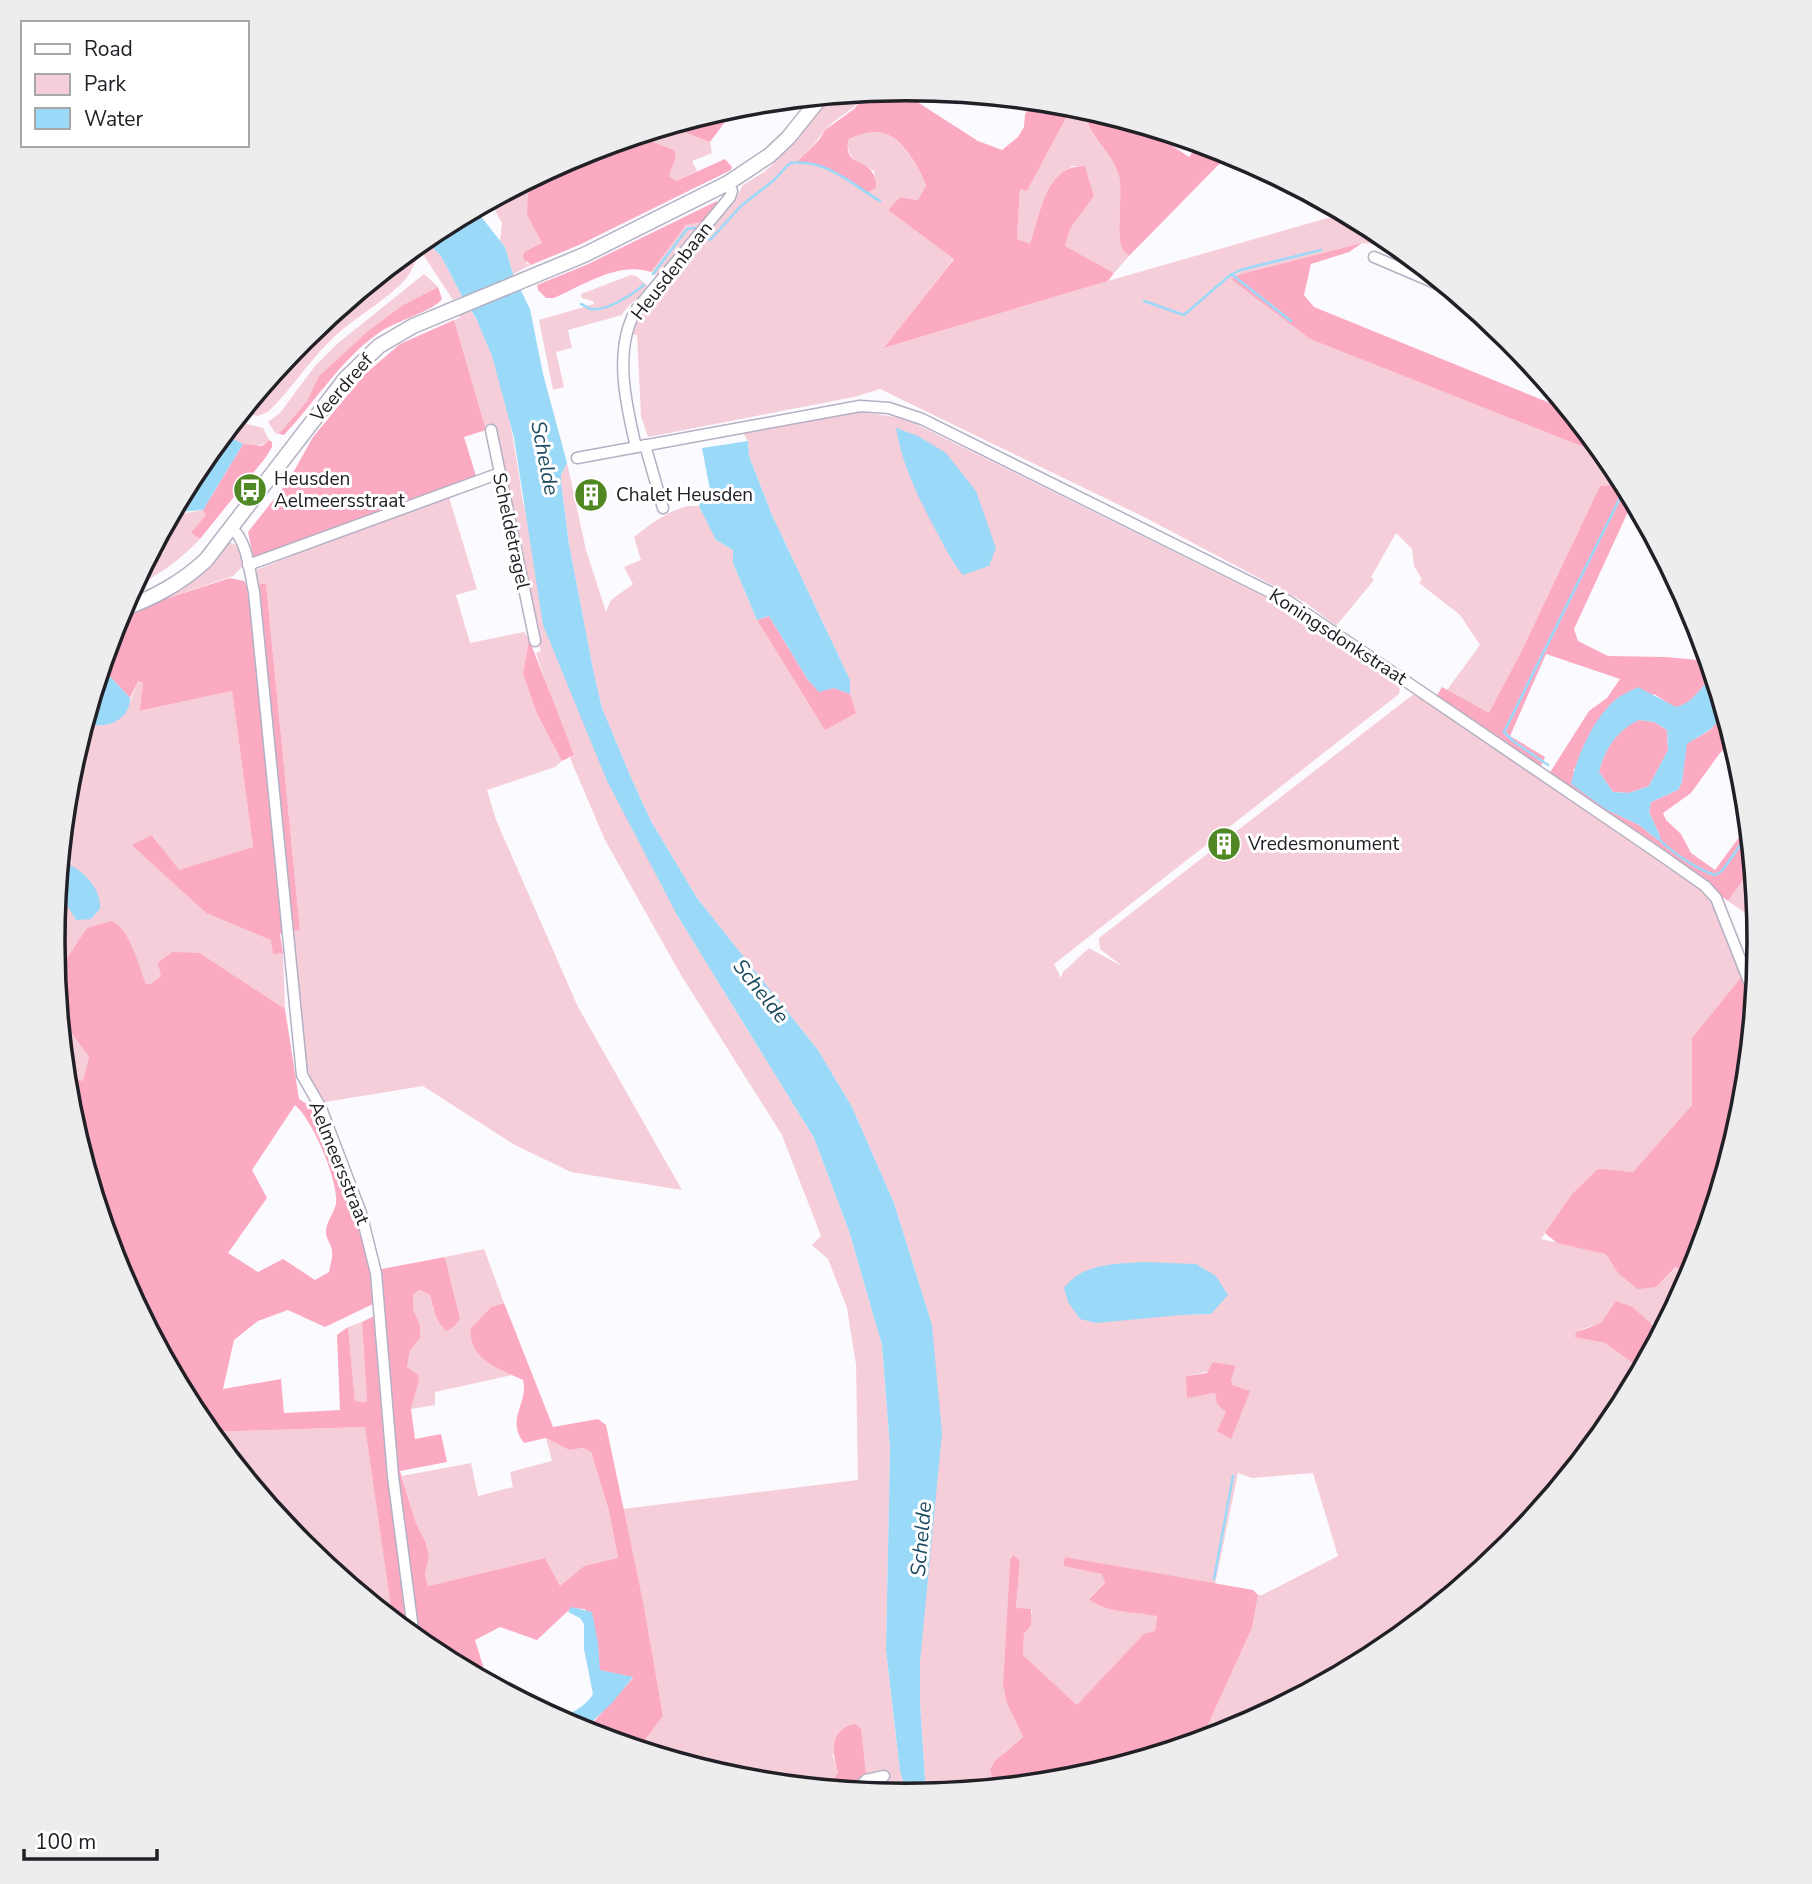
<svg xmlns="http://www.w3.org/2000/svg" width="1812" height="1884" font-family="'Nunito Sans',sans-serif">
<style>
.green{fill:#f5ced9;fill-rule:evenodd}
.forest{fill:#fca9c2;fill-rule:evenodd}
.water{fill:#9bd9f8;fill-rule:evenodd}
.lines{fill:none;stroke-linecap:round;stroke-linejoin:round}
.stream{stroke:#9bd9f8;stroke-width:2.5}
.minor-casing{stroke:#b4b0c3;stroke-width:13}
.major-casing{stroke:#b4b0c3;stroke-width:17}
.minor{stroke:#fff;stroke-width:10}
.major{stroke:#fff;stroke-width:14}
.labels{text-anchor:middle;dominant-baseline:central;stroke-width:6;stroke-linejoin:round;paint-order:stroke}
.street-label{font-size:19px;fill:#222027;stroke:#fff}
.poi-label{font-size:19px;fill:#222027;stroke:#fff;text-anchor:start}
.water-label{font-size:21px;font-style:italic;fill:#1e4d63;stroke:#fff}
.rim{fill:none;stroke:#222027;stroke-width:3.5}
</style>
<rect width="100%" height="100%" fill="#fbfafe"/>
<g class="green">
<path d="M861,93L862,99C851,112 835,118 825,130C818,138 814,146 805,153L810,163C833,171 853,182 876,188L874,171C860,163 844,158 849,139C860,134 874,129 886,134C904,142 920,168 926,186L919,200L900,197L888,210L954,258L885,348L1108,281L1345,213L1369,227L1374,244L1362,243L1241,274L1232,279L1310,339L1606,456L1616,468L1610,485L1600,486L1522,650L1489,714L1447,690L1480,645L1460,615L1419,583L1422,579L1414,566L1412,549L1396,533L1371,577L1374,580L1336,626L1306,603L1146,518L880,389L854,397L648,437L641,416L637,335L631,334L639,314L701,240L707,238V233L733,204L743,185L764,172L793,145L831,96Z"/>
<path d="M1073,105L1086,109C1084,135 1112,150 1119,176C1123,194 1116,236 1122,248C1123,251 1126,253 1129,256L1114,273L1065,246L1070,229L1094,196L1085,166H1073L1058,176L1030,245L1017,239L1020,188L1027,191Z"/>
<polygon points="668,126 710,142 712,153 692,161 697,171 676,181 669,176 676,157 674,151 637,136"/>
<polygon points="528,181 527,215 542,243 524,252 527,264 531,265 513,274 505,247 500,242 502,223 490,201"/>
<polygon points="704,222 661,273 655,275 651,272 686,225"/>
<path d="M424,239L441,256L462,296L453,300L422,253C414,261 412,274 401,284C378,306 348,321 325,346C305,367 289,392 268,412L258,416L242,413L303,338Z"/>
<polygon points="424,274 438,287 403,305 368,331 319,376 307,401 279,434 276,434 268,422 280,413 315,366 337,344"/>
<path d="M631,275L636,276L649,287C640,297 628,304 622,315L568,330L572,348L556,352L564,387L553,390L539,320L594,304L593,301L582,298L581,294Z"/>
<path d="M471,311C503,357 515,448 523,503L677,915L814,1138L849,1231L882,1345L890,1448L886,1651L900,1771L907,1795L869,1792L832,1753L838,1772L829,1788L739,1779L642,1749V1744L663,1716L644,1606L623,1509L858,1480L856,1364L847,1308L828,1259L812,1245L821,1236L782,1135L681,975L605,840L570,758L574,755L554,706L536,653L541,651L534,629L494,428L486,430L454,320L460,318L459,315Z"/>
<path d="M860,412L896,417L914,423L1269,599L1348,648L1400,686L1399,694L1054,964L1061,978L1063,972L1089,948L1123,967L1100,949L1099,938L1415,693L1709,894L1716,903L1743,975L1692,1038V1105L1633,1172L1598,1170L1572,1194L1541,1239L1608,1254L1618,1273L1656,1287L1677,1267L1689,1279L1661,1332L1653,1323C1633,1323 1586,1318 1574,1337L1605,1343L1641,1369L1615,1417L1509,1546L1380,1652L1232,1731L1201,1740L1252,1628L1258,1595H1262L1338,1556L1313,1473L1252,1478L1238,1473L1215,1584L1065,1557L1063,1566L1103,1574L1105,1583L1089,1598L1107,1608L1157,1615L1155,1631L1077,1705L1023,1655L1024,1633L1032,1620V1610L1016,1609L1020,1561L1012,1555L1010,1559L1003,1684L1006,1701L1023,1737L1006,1751L990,1769L994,1787L926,1793L920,1703V1662L925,1601L932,1325L894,1203L852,1107L818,1050L697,898L651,821L632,780L602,708L593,669L569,544L561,482V475L567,463L586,550L606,612L611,600L633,584L624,567L641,560L634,537C652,523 676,504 699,506L716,540L733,550V563L757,620L825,729L855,713L850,694V680L772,515L749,456L748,441L743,433ZM1216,1276L1211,1314L1181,1315ZM1236,1366L1231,1380V1439L1226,1412L1217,1401L1215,1393L1188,1397L1186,1376Z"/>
<path d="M237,418L242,423L263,428L269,440C255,452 240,443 225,435L232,429L230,427Z"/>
<polygon points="448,494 477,589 456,595 470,643 524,632 529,639 523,674 537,714 562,761 555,767 487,790 496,820 578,1007 682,1190 571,1172 513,1144 423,1086 325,1102 310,1078 307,1066 291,932 300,930 266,583 257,586 256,570"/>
<path d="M174,510L186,513L203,510L207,515L191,533L200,539C180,560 158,576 132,588L144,565L164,553L159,538Z"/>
<polygon points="229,542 239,546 245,564 233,576 165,599 196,577"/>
<path d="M138,681L143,683L141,711L232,691L253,847L178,871L153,835L133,845L206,913L272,940L273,953H283L285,1009L200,953L151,984H146L129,942L87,928L56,974L54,953L61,860L65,866L72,863L70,854L62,842L69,775L85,722L91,724L122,717C130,705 132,694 138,681ZM66,869C88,880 98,882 100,909L91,919L65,891Z"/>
<polygon points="1752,867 1757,921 1728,901"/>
<polygon points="59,1007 62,1020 89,1057 83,1082 66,1077"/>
<polygon points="484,1249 504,1303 491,1307 471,1328 503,1371 512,1375 435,1392 435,1405 411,1409 419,1381 407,1367 410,1350 420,1325 413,1309 413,1294 420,1290 430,1295 433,1310 460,1317 445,1257"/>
<polygon points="362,1322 367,1402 355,1401 348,1327"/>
<polygon points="365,1427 394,1621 302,1545 284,1523 285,1518 279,1517 209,1432"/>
<polygon points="546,1438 569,1450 583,1448 591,1452 609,1511 618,1559 584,1566 560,1586 545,1558 428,1586 425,1574 429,1557 426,1543 416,1523 402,1476 471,1463 478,1496 513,1487 510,1472 552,1461"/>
</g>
<g class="forest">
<path d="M897,89L978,141L1002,150L1018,137L1024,127L1025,114L1034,101L1073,105L1027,191L1020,189L1017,239L1030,244C1041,215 1045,165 1085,166L1094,196L1070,229L1065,246L1114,273L1108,281L884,348L954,259L888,210L900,197L918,200L926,186C920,168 904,141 886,134C874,129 860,134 849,139C840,170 878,155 876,188L866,193C847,175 823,164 797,162L819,140L825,130L854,109L862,99L861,93Z"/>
<polygon points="737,106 710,142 668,126"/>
<path d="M1086,109L1146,127L1153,136L1157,131L1170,134L1165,141L1189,157L1199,143L1230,153L1129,256C1126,253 1123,251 1122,248C1116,236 1123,194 1119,176C1112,150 1084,134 1086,109Z"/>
<polygon points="637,136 674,150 676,157 669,176 676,181 725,159 732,167 731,170 579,245 531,265 523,258 524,252 542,243 527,215 528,181 580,153"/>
<path d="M717,201L718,205L704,222L686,225L651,272C619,261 583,285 554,298H546L538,290L537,285L586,265Z"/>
<polygon points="1362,243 1349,252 1311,264 1304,295 1314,307 1550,403 1565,406 1606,456 1310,339 1231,279 1241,274"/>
<path d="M438,287L442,299C435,310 394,322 380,332C341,359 316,401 284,435L279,434L307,401L319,376L368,331L403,305Z"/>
<polygon points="454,320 486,430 464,437 477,479 254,561 248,532 289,480 313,437 365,374 400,344"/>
<polygon points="269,440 272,442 272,447 266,457 200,539 191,533 206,515 203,510 243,444 262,446"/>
<path d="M1616,468L1633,501L1574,629L1578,641L1608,656L1666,657L1708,661L1718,693L1704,685C1696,695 1689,704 1676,708L1654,694L1573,770L1608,810L1639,825L1658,840L1660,836L1649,812L1651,802L1678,790L1682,782L1686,744C1709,730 1716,733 1721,704L1734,746L1730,744L1720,753L1691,793L1663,813L1666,820L1681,834L1691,853L1715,870L1748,825L1752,867L1728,901L1549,774L1589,711L1607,698L1620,679L1546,654L1510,736L1545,757L1540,768L1436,697L1442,687L1489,713L1522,650L1600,486L1610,485Z"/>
<polygon points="230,578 244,581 248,588 266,583 300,930 280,934 283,953 273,954 271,940 206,913 132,845 152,835 179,870 253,847 232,691 140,711 143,683 138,681 130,698 102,668 116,620 165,599"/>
<polygon points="769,616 808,680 819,691 834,688 850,694 856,713 825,730 757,620"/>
<polygon points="529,639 574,755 562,761 537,714 523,674"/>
<path d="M1639,720L1654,722L1667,730L1668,750L1649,786L1629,793L1613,792L1599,772C1604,750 1617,729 1639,720Z"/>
<path d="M112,921C131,931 138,965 146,984H151L161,976L158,963L172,952L200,953L285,1009L299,1099L313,1108L360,1222L371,1271L445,1257L460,1318L455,1326L446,1331C436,1321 433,1309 430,1295L420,1290L413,1294V1309L420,1325V1338L410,1350L407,1367L418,1375L419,1381L411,1409L415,1439L441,1434L447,1462L400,1471L416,1523L426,1543L429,1557L425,1574L428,1586L545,1558L560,1586L584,1566L618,1558L609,1511L591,1452L583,1448L569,1450L546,1438L524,1443C505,1418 529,1404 523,1380C499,1369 468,1359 471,1328L491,1307L504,1303L553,1427L598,1419L606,1425L644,1606L663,1716L642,1744V1749L582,1731L587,1729L633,1678L599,1670L598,1643L585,1609L571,1608L537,1640L500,1627L475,1640L488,1682L431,1651L393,1620L365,1427L209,1432L196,1416L117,1268L106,1230L105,1213L101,1215L69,1108L66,1077L83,1081L89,1057L62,1020L56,974L87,928ZM295,1105C312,1119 339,1181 336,1204C334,1213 327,1221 326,1230C325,1238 331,1243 332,1251C333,1257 330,1266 329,1272L315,1280L283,1259L258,1272L228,1253L267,1198L252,1170ZM373,1304L374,1316L362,1322L367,1402L355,1401L348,1327L337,1335L340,1410L284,1413L281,1379L223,1389L234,1340L258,1321L288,1310L325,1327Z"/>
<polygon points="1743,975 1753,1003 1743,1109 1694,1269 1689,1279 1676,1267 1656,1287 1638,1289 1618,1273 1606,1254 1557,1243 1545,1233 1572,1194 1598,1169 1633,1172 1692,1105 1692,1038"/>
<polygon points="1616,1301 1632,1307 1661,1332 1641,1369 1605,1343 1574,1337 1577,1332 1601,1323"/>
<polygon points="1213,1362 1236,1366 1231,1380 1232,1385 1250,1391 1231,1439 1217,1431 1226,1412 1217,1404 1215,1393 1187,1398 1186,1376 1207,1373"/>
<path d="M1013,1555L1020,1561L1016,1608L1031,1609C1032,1620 1033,1626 1024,1633L1023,1655L1077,1705L1144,1634L1155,1631L1157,1616C1135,1611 1107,1614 1089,1599L1105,1583L1102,1574L1063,1566L1065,1557L1253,1590L1258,1595L1252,1628L1201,1740L1072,1779L994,1787L990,1769L996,1760L1023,1737L1006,1701L1003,1684L1010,1559Z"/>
<path d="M855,1724L861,1729L866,1774L850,1790L829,1788L838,1772C832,1753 829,1729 855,1724Z"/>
</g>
<g class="water">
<polygon points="475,209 505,247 513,274 530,309 543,374 567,463 561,475 561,482 569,544 593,669 602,708 632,780 651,821 697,898 818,1050 852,1107 894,1203 932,1325 942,1433 920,1662 920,1703 926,1793 907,1795 900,1771 886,1650 890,1448 882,1345 849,1231 814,1138 677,915 607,781 543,625 514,438 492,356 476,318 462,296 441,256 424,239"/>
<path d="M896,428L918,436L946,453L976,491L996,548L989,566L963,575C951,561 944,545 935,529C918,496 902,465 896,428Z"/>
<polygon points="224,434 243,444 203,510 176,512 174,510 197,467"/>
<polygon points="748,441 749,456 772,515 850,680 850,694 834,688 819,692 808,680 769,616 757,620 733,563 733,550 716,540 699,506 703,497 708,500 711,495 702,448"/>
<path d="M102,668L130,698C130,721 104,731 85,722Z"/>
<path d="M1704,685L1718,693C1728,726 1709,729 1687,744L1682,782L1678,790L1651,802L1649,812L1660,836L1658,840L1639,825L1607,810L1571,784C1576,758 1594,718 1614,701C1620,695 1631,691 1638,687L1676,707C1689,704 1696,695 1704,685ZM1639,720L1654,722L1667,730L1668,750L1649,786L1629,793L1613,792L1599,772C1604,750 1618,729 1639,720Z"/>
<path d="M72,866C88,875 101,891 100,909L91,919L76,920L65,902L66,868Z"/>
<path d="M1143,1262L1196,1264L1216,1276L1228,1295L1211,1314L1181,1315L1096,1323L1080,1319L1068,1302L1064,1288C1083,1263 1114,1264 1143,1262Z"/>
<path d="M571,1607L592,1612L598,1643L600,1670L633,1677L612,1703L582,1731L544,1712L549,1710C561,1723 586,1707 593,1694L584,1649V1624L580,1618L568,1612Z"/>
</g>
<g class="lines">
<g class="stream">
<path d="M707,238L710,240L741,206L774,180L790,163C827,159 851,184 880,201"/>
<polyline points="653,274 687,229 695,228"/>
<polyline points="1231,274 1291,321"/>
<polyline points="1144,301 1184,315 1229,276 1240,270 1321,250"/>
<path d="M581,304C584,305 587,308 591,309C606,312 633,294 644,285"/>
<polyline points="1548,765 1513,741 1504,732 1626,486"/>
<path d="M1657,837C1671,852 1696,869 1715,875L1722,871L1749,833"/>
<polyline points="1214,1579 1233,1476"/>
</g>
<g class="minor-casing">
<g id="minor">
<polyline points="1374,257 1449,289"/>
<polyline points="491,430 535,641"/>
<polyline points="645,445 663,508"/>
<path d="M636,447C626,405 613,350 636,310L730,197L732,191L728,183"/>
<polyline points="577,458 860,406 889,408 922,419 1288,601 1658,853 1705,886 1716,898 1754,994"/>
<path d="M231,527C248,542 249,570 254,592L302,1075L321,1108L361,1213L376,1273L393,1476L414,1637"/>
<polyline points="248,565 500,473"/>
<polyline points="856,1791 866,1780 884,1776"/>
</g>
</g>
<g class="major-casing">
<path id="major" d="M120,610C153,598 180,584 206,560L346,378L379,346L413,326L584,255L728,183L770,155L788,138L821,97"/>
</g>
<use href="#minor" class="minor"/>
<use href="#major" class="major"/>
</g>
<defs>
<g id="bus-disc" transform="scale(1.75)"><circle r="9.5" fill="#508824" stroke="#fff"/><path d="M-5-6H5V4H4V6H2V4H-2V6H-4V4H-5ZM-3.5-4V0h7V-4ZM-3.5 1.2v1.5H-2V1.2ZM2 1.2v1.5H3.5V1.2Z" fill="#fff"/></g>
<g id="building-disc" transform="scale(1.75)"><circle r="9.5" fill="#508824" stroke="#fff"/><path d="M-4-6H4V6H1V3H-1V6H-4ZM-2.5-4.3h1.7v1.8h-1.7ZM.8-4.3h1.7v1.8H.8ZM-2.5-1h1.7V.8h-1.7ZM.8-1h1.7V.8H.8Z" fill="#fff"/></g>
</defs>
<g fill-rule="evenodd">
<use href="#bus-disc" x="250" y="490"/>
<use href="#building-disc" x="591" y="495"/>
<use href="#building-disc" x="1224" y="844"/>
</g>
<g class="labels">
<g class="street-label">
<text transform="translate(672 271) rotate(-52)">Heusdenbaan</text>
<text transform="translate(342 388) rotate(-49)">Veerdreef</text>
<text transform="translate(511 531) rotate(78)">Scheldetragel</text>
<text transform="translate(1338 637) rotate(33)">Koningsdonkstraat</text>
<text transform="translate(339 1163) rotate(68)">Aelmeersstraat</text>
</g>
<g class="poi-label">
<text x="274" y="479">Heusden<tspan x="274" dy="22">Aelmeersstraat</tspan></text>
<text x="616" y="495">Chalet Heusden</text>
<text x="1248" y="844">Vredesmonument</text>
</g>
<g class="water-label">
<text transform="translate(545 458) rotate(79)">Schelde</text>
<text transform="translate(761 991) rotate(51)">Schelde</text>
<text transform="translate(921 1539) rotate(-85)">Schelde</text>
</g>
</g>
<path d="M0 0H1812V1884H0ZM65 942a841 841 0 1 1 1682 0a841 841 0 1 1-1682 0Z" fill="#ededee" fill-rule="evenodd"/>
<path class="rim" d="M65 942a841 841 0 1 1 1682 0a841 841 0 1 1-1682 0Z"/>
<rect x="21" y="21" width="228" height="126" fill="#ffffff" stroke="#a7a6a9" stroke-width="2"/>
<rect x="35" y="44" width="35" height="10" fill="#ffffff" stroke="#a7a6a9" stroke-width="2"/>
<text x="84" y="56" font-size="21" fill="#222027">Road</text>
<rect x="35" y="74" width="35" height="21" fill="#f5ced9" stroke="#a7a6a9" stroke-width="2"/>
<text x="84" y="91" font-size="21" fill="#222027">Park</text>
<rect x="35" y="108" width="35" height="21" fill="#9bd9f8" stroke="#a7a6a9" stroke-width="2"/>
<text x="84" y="126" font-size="21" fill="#222027">Water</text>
<path d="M24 1849v10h133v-10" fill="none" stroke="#222027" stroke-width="3.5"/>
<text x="35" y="1849" font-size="21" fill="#222027" stroke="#ffffff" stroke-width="5" paint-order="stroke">100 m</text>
</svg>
